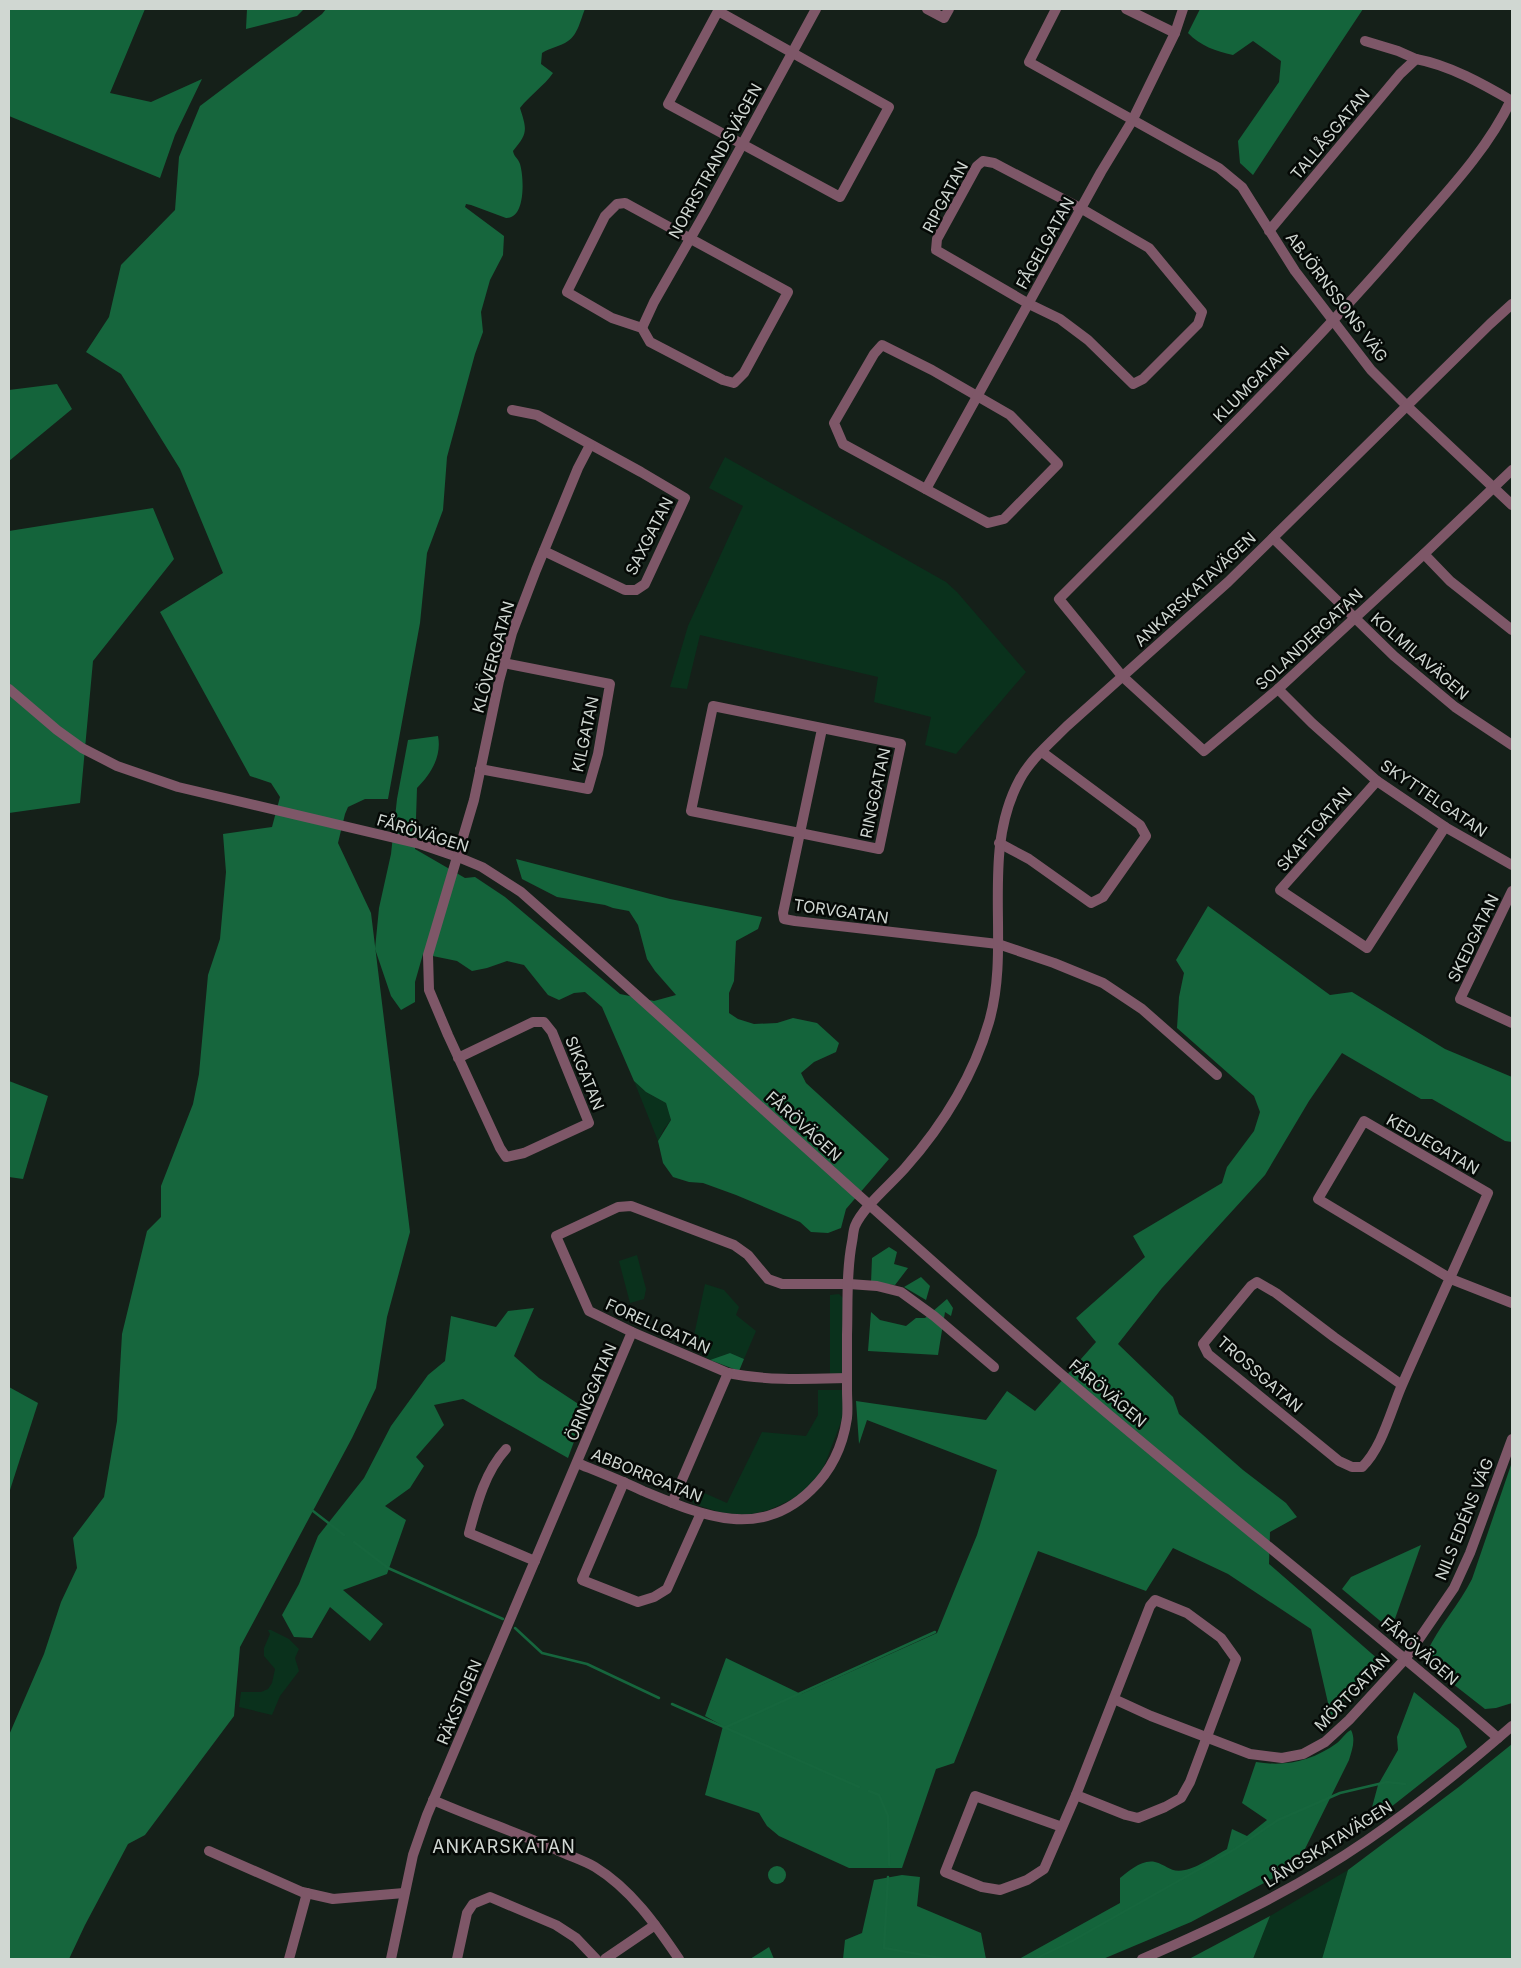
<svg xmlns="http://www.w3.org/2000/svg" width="1521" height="1968" font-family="Inter,sans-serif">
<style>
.green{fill:#0a311c}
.forest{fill:#14643b}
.water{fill:#16663d}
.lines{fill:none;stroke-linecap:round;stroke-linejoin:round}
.stream{stroke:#16663d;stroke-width:2.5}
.minor{stroke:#7e5768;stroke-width:10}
.tertiary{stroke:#7e5768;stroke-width:10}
.labels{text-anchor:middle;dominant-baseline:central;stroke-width:5;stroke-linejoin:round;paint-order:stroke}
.street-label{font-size:16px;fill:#d0d7d2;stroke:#050906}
.neighbourhood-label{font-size:18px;letter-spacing:1px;fill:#d0d7d2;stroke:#050906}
</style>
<rect width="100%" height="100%" fill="#152019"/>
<g class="green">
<polygon points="725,457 946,582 957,592 1026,672 956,754 925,745 931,717 874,702 878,677 700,635 687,689 670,687 688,626 743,506 709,488"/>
<polygon points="634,1081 646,1092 666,1103 671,1120 664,1129 658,1141"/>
<polygon points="637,1255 646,1289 644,1299 630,1303 619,1261"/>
<polygon points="705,1284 724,1290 739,1307 736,1315 756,1331 744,1359 730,1353 710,1360 701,1354 698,1342 693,1340"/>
<polygon points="839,1294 846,1301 845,1374 830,1376 830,1295"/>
<polygon points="818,1390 843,1390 844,1414 820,1477 797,1497 769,1510 748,1515 722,1513 694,1504 690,1498 693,1488 727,1503 762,1432 806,1436 818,1415"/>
<polygon points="268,1630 271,1630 289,1639 299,1649 295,1658 299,1671 280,1696 272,1715 239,1707 241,1692 261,1692 268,1689 272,1683 275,1669 264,1656 264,1648 270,1634"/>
<polygon points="1348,1870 1322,1959 1253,1959 1270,1916"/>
</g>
<g class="forest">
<polygon points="9,9 145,9 110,93 151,102 202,79 175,135 160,178 9,116"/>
<polygon points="247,9 304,9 297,16 246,29"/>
<path d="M1200,9H1363L1253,175L1240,163L1238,141L1279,82L1281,61L1253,41L1233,55C1216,51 1200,46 1188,33Z"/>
<polygon points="57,384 72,409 9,461 9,390"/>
<polygon points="153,508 174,559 93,661 80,803 9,813 9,531"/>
<path d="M438,736C442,756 431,774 417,788L415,849L465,878L475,877L505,897L620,994L654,1001L676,995L655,971L647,959L638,925L629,911L613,908L605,905L557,897L522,879L516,859L670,899L762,917L758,929L736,941L734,981L729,993V1013L738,1019L754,1024L777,1023L793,1018L817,1023L839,1043L836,1052L814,1062L801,1073L806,1083L889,1159L846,1209L841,1228L828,1233L811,1232L800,1222L736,1195L703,1183L689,1182L673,1177L663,1163L658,1141L671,1120L666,1103L646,1092L634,1081L602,1007L585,992L574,993L559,1000L548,995L524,965L507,961L487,968L472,971L457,961L423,954L415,982V1002L401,1010L391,996L375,949L379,908L391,854L397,799L408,740Z"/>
<polygon points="1208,906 1330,995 1352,992 1445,1049 1512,1077 1512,1142 1505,1141 1432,1099 1421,1099 1342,1053 1309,1101 1265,1175 1162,1288 1118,1344 1173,1397 1179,1414 1243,1470 1286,1503 1297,1517 1270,1532 1269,1564 1379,1660 1331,1716 1311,1629 1228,1574 1173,1548 1146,1591 1038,1551 954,1763 936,1769 902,1868 849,1868 779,1836 767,1826 759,1813 705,1795 723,1726 705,1716 726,1658 801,1694 937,1633 977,1535 997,1470 867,1420 859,1444 856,1401 986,1420 1007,1391 1035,1411 1096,1342 1076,1318 1145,1257 1133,1236 1222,1183 1227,1167 1254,1131 1260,1112 1254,1096 1177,1028 1179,997 1184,973 1176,960"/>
<polygon points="9,1081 48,1096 23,1179 9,1177"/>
<polygon points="889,1247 897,1252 894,1264 908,1268 895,1285 871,1283 872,1258"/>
<polygon points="921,1277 930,1286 926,1300 904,1287"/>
<polygon points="947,1299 953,1308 951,1316 945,1312 938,1355 868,1351 871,1312 880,1320 906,1326 916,1318 925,1318"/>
<polygon points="534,1308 514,1356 539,1378 586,1409 568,1458 463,1399 434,1405 444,1425 416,1457 424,1466 410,1488 385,1506 406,1520 387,1574 343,1590 383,1624 370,1641 330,1607 312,1638 294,1637 282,1615 299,1584 318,1536 364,1478 391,1426 428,1375 445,1361 451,1316 496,1327 508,1311"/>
<polygon points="730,1353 744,1359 739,1371 710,1360"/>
<polygon points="9,1387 38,1403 9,1493"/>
<path d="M1512,1462V1703L1496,1708L1485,1709L1439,1673L1430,1663L1427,1652C1439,1626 1459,1605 1472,1579Z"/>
<polygon points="1421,1545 1391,1630 1342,1589 1351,1577"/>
<polygon points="1414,1692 1459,1729 1467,1747 1367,1826 1378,1785 1398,1750 1397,1737"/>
<path d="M1351,1730C1356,1740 1352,1750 1349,1760L1298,1863L1281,1874L1191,1922L1103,1959H1019L1120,1903V1878C1129,1871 1142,1859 1155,1862C1167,1865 1170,1873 1185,1870C1197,1868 1216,1855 1227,1849L1232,1829L1247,1836L1267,1820L1242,1803L1256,1762C1286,1767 1312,1761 1337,1743C1342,1739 1345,1733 1351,1730Z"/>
<polygon points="1512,1744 1512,1959 1322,1959 1348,1870 1460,1786"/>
<polygon points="902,1875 920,1877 917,1906 981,1933 986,1959 988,1959 843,1959 845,1940 862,1933 874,1880"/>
<polygon points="1270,1916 1253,1959 1189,1959"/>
<polygon points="769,1947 774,1959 750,1959"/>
</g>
<g class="water">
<path d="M326,9H585C581,18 578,35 568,41C560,47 551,47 542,53L541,64L553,73C544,86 530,95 520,108C527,130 528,133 513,151C514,157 518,158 520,164C524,177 526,219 506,218L471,205L466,204L465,207L504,236L503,255L490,280L481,312L483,332L475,354L447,457L443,510L427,553L420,623L388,799H365L348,807L345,814L338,843L371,913L410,1232L387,1317L376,1388L352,1438L240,1647L234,1716L145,1835L128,1844L85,1925L69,1959H9V1735L44,1654L61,1602L77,1568L73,1538L104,1497L117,1421L122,1334L147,1231L161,1217V1186L193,1104L199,1074L208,975L220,939L226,872L223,834L272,827L280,797L271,783L250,776L160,612L223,573L180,469L121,374L86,352L109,317L121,265L175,210L179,157L200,106L322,14Z"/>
<circle cx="777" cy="1875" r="9"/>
</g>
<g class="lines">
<g class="stream">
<polyline points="313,1511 344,1535"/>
<polyline points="354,1542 388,1568 503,1619"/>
<polyline points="515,1628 542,1653 587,1664 659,1698"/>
<polyline points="672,1704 859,1787"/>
<polyline points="724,1728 935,1632"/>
<polyline points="869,1791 879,1795 888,1816 889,1865"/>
<polyline points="888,1877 884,1948 946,1959"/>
<polyline points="1035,1959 1072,1941 1235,1849 1278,1820 1340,1793 1387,1782 1405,1784"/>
</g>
<g class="minor">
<polyline points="927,9 944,18 949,9"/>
<polyline points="1056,9 1029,62 1219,168 1242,187 1295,271 1371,370 1410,409 1512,505"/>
<polyline points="1126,9 1175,33"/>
<polygon points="718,11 889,107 840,197 668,104"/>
<polyline points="1365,41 1398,51 1416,59"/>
<path d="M1511,100C1485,155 1438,201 1399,247C1292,370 1174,483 1059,599L1122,676L1204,751L1278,689L1424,554L1512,470"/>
<polygon points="983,161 994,163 1082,209 1149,248 1202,312 1198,324 1143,379 1133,384 1088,340 1060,319 1029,304 936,250 937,239 977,166"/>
<polygon points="625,203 788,292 744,373 734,383 723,380 650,342 642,328 612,318 567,292 605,216 617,204"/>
<path d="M1269,231L1400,74L1416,59C1449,65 1483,84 1512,101"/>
<polyline points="642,328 654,302 706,211 816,9"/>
<polygon points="882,345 932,370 1010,415 1058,464 1004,519 988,523 843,444 834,423 874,354"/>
<polyline points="512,410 537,415 641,472 685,498 645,584 636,590 625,590 544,551"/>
<polyline points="926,489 1101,172 1132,121 1175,33 1183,9"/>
<polyline points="1273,538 1394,656 1455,707 1512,745"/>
<polyline points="1424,554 1450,581 1512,630"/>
<polyline points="9,689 57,730 82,748 117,766 178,787 420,844 458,857"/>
<polyline points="1278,689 1312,723 1377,781 1445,827 1512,865"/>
<polygon points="713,706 901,744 879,849 691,811"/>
<polyline points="822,729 783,913 784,919 795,921 998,944 1054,963 1103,983 1142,1009 1217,1075"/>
<polyline points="480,769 588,789 598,754 610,684 504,663"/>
<polyline points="1377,781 1280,890 1367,948 1445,827"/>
<polyline points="999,843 1029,859 1091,903 1103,897 1146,836 1140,825 1042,752"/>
<polyline points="1512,891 1460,999 1512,1023"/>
<polyline points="458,1058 533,1022 544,1022 552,1032 589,1123 524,1153 506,1157 500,1148 448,1035 429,990 428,955 474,800 499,681 512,633 536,570 578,468 590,445"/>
<path d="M847,1378C808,1379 767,1381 728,1373L632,1332L589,1311L556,1236L618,1207L631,1206L734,1245L748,1255L768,1279L782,1284H849L877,1286L901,1292L934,1316L994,1367"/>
<path d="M1402,1385L1334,1337L1276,1293L1257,1282L1251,1286L1203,1344L1208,1354L1339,1461L1352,1467H1362C1382,1448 1391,1410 1402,1385C1430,1321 1460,1257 1488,1193L1364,1121L1318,1199L1451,1279L1512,1303"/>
<path d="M506,1449C485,1472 477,1503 469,1533L535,1561"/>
<path d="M577,1463C599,1472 622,1481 643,1491C701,1515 759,1541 811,1490C831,1471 843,1445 847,1418C848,1409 847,1399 847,1390C847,1372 847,1354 847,1335C848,1305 846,1273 852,1242C853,1238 853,1231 855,1226C863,1207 891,1184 905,1168C943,1125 973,1077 989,1022C1012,943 979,854 1020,779C1031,759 1051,742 1067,726L1228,582L1490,324L1512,304"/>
<polyline points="624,1482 582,1580 638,1602 654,1597 667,1589 701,1513"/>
<polyline points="672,1503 728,1373"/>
<polygon points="1155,1600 1187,1613 1221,1638 1236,1659 1190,1782 1181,1798 1165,1807 1138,1818 1126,1815 1076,1795 1150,1606"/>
<polyline points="1114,1699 1151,1716 1250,1754 1282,1758 1303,1754 1325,1742 1349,1720 1406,1658 1454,1588 1470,1553 1512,1439"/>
<path d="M433,1800C474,1818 516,1832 557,1850C569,1856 583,1860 595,1867C631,1889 656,1925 679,1959"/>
<polyline points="1062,1827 975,1796 945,1872 982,1887 1000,1890 1027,1880 1044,1869 1076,1795"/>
<polyline points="209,1851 302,1892 333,1899 404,1893"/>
<polyline points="289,1959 307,1893"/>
<polyline points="391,1959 413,1855 427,1815 632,1332"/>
<polyline points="457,1959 467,1913 473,1904 490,1897 556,1925 576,1938 596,1959"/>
<polyline points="605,1959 655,1925"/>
</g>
<g class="tertiary">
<path d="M458,857L482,867L521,892C699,1049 873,1212 1054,1368C1200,1494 1353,1612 1498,1738"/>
<path d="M1142,1959C1219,1926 1296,1889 1366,1841C1417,1806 1465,1767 1512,1726"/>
</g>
</g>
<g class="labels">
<g class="street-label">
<text transform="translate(1330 134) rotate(-50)">TALLÅSGATAN</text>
<text transform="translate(715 161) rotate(-61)">NORRSTRANDSVÄGEN</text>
<text transform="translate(945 197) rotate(-62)">RIPGATAN</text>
<text transform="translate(1045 243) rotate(-61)">FÅGELGATAN</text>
<text transform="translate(1337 297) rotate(53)">ABJÖRNSSONS VÄG</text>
<text transform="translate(1251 384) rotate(-45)">KLUMGATAN</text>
<text transform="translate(649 536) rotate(-63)">SAXGATAN</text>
<text transform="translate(1195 589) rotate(-43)">ANKARSKATAVÄGEN</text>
<text transform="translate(1309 639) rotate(-43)">SOLANDERGATAN</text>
<text transform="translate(1420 656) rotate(41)">KOLMILAVÄGEN</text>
<text transform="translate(493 657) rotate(-74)">KLÖVERGATAN</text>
<text transform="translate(585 734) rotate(-78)">KILGATAN</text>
<text transform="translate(875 793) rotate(-78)">RINGGATAN</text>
<text transform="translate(1434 798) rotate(34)">SKYTTELGATAN</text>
<text transform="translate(1314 829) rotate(-49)">SKAFTGATAN</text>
<text transform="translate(423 833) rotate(17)">FÅRÖVÄGEN</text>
<text transform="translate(841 911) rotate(8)">TORVGATAN</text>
<text transform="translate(1473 938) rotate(-64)">SKEDGATAN</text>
<text transform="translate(585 1073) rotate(68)">SIKGATAN</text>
<text transform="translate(804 1126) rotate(42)">FÅRÖVÄGEN</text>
<text transform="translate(1433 1144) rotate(30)">KEDJEGATAN</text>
<text transform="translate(658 1326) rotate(24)">FORELLGATAN</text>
<text transform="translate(1260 1374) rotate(41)">TROSSGATAN</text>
<text transform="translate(591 1392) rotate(-67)">ÖRINGGATAN</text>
<text transform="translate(1108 1393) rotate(40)">FÅRÖVÄGEN</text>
<text transform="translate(647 1475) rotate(22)">ABBORRGATAN</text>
<text transform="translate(1464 1519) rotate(-68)">NILS EDÉNS VÄG</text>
<text transform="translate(1420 1651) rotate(40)">FÅRÖVÄGEN</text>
<text transform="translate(1352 1692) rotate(-46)">MÖRTGATAN</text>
<text transform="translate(459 1702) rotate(-67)">RÄKSTIGEN</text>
<text transform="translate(1328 1844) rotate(-32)">LÅNGSKATAVÄGEN</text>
</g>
<g class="neighbourhood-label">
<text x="504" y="1846">ANKARSKATAN</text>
</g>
</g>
<rect width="1521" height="1968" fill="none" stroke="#d0d7d2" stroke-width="20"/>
</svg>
